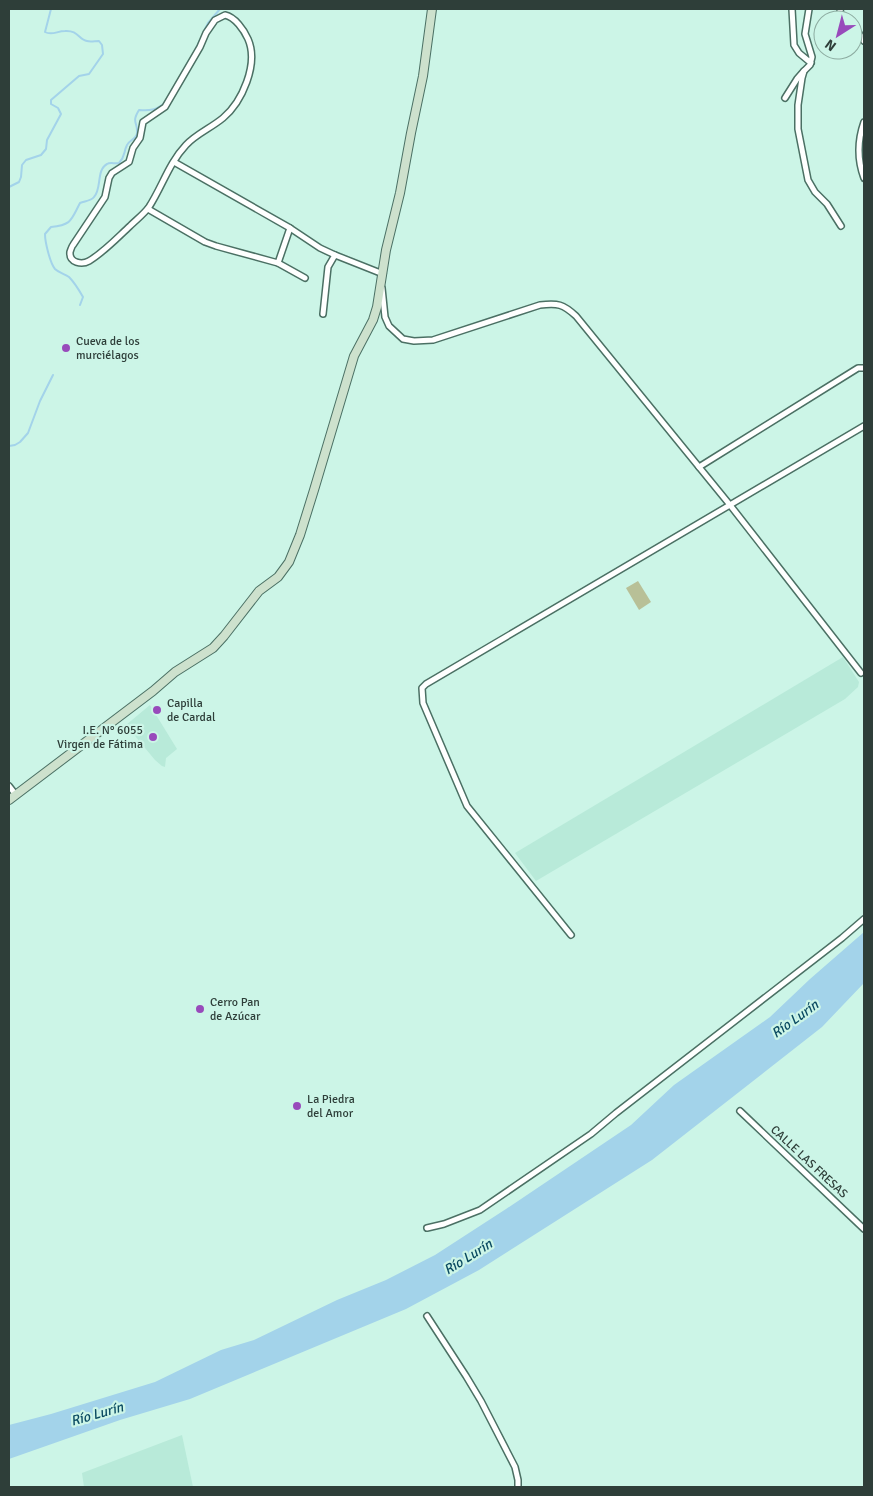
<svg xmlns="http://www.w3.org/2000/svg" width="873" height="1496" font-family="Signika,sans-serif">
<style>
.built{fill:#b8ead9}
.green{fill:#b8c097}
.water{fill:#a3d3ea}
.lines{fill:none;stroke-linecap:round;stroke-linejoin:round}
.stream{stroke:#a3d3ea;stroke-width:2}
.street-casing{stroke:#4b7064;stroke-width:8}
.secondary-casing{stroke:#4b7064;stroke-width:10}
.street{stroke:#fff;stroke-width:5}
.secondary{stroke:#cde1cd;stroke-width:8}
.poi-dot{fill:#984abb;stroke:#ccf5e7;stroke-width:2}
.labels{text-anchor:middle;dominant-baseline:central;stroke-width:4.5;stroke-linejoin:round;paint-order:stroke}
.poi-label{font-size:12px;fill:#2e3e39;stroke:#ccf5e7;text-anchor:start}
.street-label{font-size:12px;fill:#2e3e39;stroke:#ccf5e7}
.water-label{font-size:14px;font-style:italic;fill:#0a4a61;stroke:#ccf5e7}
</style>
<rect width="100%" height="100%" fill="#ccf5e7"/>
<g class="built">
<polygon points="843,657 859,682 858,687 845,699 536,881 515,853"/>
<polygon points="150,705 177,749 166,758 165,767 162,766 155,760 126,725"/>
<polygon points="182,1435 193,1487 84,1487 82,1473"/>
</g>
<polygon class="green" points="638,581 651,602 639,610 626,588"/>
<polygon class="water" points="864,932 864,983 822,1027 652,1160 479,1270 406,1309 190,1399 120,1420 9,1459 9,1425 51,1414 155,1382 221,1350 254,1340 337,1300 386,1280 435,1255 506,1209 631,1125 674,1085 770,1017 810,979"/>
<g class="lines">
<g class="stream">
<polyline points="204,31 208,23 220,9"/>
<polyline points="196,49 200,40"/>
<path d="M9,187L19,182L21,177L22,165L26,160L41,155L46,149L47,140L61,114L58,108L51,104V100L79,76L89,74L103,54L102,45L99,41C95,41 90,42 87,41C79,40 78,30 65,31C57,31 52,36 45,32L51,9"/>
<path d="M80,305L83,297C79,290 74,282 69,277C65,274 59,273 55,269C50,263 45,242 45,234L51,227C72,225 71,220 80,203C85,201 91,201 94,197C102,189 96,170 107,164C110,162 115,164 119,163C126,155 123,153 127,145C129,140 137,139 137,133C138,122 131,123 139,110C150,111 156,110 165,103"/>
<polyline points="9,446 15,445 20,442 28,433 40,401 53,375"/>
</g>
<g class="street-casing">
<g id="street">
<polyline points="792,9 794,45 799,53 811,63"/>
<polyline points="809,9 805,34 812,57 810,65 804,71 802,78 798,105 798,129 808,180 815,192 827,204 841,226"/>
<polyline points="840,9 841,17 843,20"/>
<path d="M225,15C235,17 244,30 248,39C259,64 242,102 223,118C211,128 196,134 186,145C169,163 162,187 149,207C144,214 136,220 130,226C117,238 104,252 89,261C82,265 69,263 70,252C70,252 72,246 73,245L105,197L109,178L112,173L129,162L133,148L140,138L143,122L165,107L200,47L206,33L215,20Z"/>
<polyline points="853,28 858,32 864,41"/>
<polyline points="785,98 797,79 804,71"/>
<path d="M864,122C857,142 857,159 864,178"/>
<polyline points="174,162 290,228 320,248 335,255 328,267 323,314"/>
<polyline points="148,209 205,242 216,246 278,263 305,278"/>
<polyline points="335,255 383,274"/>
<polyline points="278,263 290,228"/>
<path d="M382,288L385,317L389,326L403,339L414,341L433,340L540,305C558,303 563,304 576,316L730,505L861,673"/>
<polyline points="699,467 858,368 864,368"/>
<polyline points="9,786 16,795"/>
<polyline points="571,935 467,806 423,703 422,688 426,684 864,426"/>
<polyline points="740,1111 864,1229"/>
<polyline points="427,1228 444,1224 480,1210 591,1134 616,1113 842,938 864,919"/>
<polyline points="427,1316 466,1376 481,1401 515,1467 518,1480 518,1487"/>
</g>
</g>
<g class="secondary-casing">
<polyline id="secondary" points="9,800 153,691 175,672 213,648 224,636 259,591 278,577 289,562 300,535 314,490 354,356 373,320 377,307 386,250 400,193 411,133 423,76 432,9"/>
</g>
<use href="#street" class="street"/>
<use href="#secondary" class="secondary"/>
</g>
<g class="poi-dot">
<circle cx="66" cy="348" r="5"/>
<circle cx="157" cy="710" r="5"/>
<circle cx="153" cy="737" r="5"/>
<circle cx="200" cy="1009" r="5"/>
<circle cx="297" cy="1106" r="5"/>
</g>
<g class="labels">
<g class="poi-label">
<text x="76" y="341">Cueva de los<tspan x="76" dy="14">murciélagos</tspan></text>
<text x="167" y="703">Capilla<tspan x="167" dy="14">de Cardal</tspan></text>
<text x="143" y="730" text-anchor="end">I.E. N° 6055<tspan x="143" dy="14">Virgen de Fátima</tspan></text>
<text x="210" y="1002">Cerro Pan<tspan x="210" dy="14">de Azúcar</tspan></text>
<text x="307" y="1099">La Piedra<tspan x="307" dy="14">del Amor</tspan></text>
</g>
<g class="street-label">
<text transform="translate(809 1162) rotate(43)">CALLE LAS FRESAS</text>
</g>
<g class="water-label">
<text transform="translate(795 1019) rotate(-36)">Río Lurín</text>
<text transform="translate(468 1257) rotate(-32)">Río Lurín</text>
<text transform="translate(97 1414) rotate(-16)">Río Lurín</text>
</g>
</g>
<rect width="873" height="1496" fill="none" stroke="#2e3e39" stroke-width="20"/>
<g transform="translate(838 35) rotate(216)"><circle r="24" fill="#ccf5e7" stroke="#8daca1"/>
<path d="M0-4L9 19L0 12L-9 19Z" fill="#984abb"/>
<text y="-8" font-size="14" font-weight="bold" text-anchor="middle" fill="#2e3e39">N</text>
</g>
</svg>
